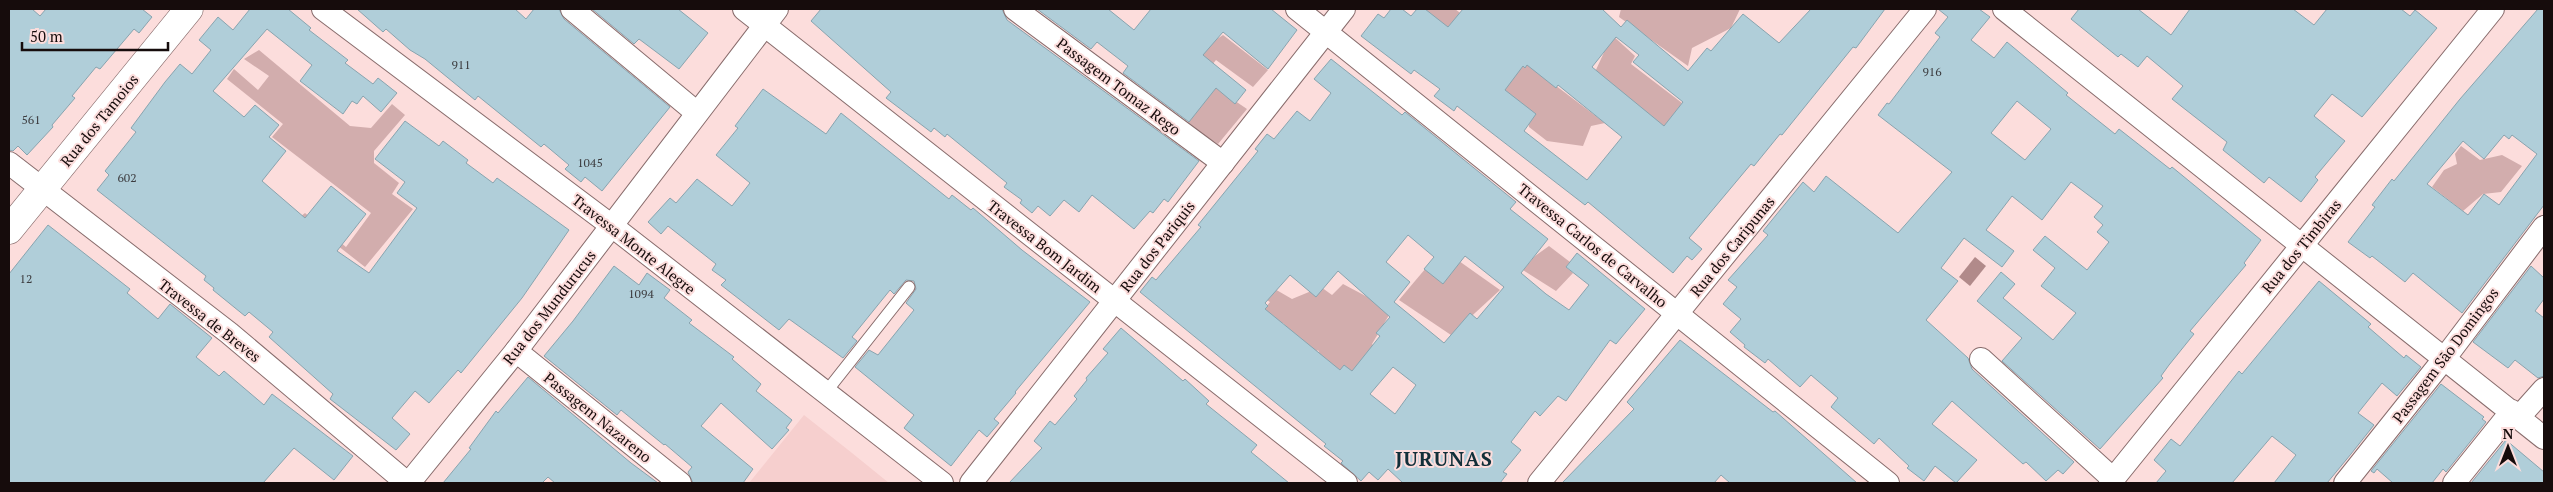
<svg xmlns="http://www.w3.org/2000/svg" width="2553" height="492" font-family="'PT Serif',serif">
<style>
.built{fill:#f6cfce}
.green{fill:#d2adad}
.water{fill:#b18a8a}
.building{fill:#b0ced9;stroke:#88a4af;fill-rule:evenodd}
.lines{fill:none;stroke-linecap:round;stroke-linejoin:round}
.service-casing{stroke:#886c6c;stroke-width:13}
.minor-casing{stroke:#886c6c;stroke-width:24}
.tertiary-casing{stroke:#886c6c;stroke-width:29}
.service{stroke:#fff;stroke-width:11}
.minor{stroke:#fff;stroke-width:22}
.tertiary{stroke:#fff;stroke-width:28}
.labels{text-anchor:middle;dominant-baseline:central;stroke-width:4;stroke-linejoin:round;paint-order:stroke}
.number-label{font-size:12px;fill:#3c3c3f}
.street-label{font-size:15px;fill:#160c0c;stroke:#fcdddc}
.district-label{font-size:20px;font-weight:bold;letter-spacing:1px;fill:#112f39;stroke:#fcdddc}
</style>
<rect width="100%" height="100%" fill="#fcdddc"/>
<polygon class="built" points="804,415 852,453 889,483 749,483"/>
<g class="green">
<polygon points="1174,9 1179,9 1217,39 1223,35 1268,70 1253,87 1216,60 1201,78 1247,109 1218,144 1187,124 1198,110 1167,18"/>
<polygon points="1422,9 1455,9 1605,123 1591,126 1583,146 1547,141 1529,127 1527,109 1472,68 1477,49"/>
<polygon points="1621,9 1740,9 1731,28 1692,48 1688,66 1619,17"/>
<polygon points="1612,35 1635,56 1631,64 1682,103 1661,133 1595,72"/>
<polygon points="259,50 350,126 371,128 392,104 405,115 374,151 374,163 399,183 392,194 413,209 365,267 333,242 296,220 305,213 346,247 371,213 272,137 283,124 227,79 234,69 258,90 269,76 244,59"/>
<polygon points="2461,146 2480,160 2502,155 2522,166 2501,192 2483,194 2463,211 2432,187 2444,170 2457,164 2455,154"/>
<polygon points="1549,246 1570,262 1566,267 1573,273 1556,291 1523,270 1535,256"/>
<polygon points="1442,249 1500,290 1451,335 1399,300"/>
<polygon points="1343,284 1392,310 1372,344 1385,360 1354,371 1326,369 1318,350 1308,362 1293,334 1283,323 1266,328 1256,319 1270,302 1244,286 1273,288 1292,299 1321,287 1332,295"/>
</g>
<polygon class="water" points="1975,257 1986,266 1970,286 1959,277"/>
<g class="building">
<polygon points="9,9 32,9 40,16 46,9 142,9 152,17 139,33 134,29 100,69 96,67 72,96 75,98 52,125 53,127 27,155 18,146 13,151 9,150"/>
<polygon points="250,9 288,9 311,28 309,30 348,60 345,63 373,84 378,78 397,93 381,112 363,96 357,104 352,101 343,114 300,81 312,65 267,29 213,91 244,117 255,105 279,125 269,137 286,151 262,181 305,218 331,186 366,214 337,251 369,273 417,208 397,193 405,182 375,159 405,121 439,146 443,141 468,160 466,163 493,183 497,178 569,230 522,298 461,373 458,370 429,403 415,391 392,418 410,434 396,450 330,399 333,394 269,337 273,332 249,312 245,316 213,290 214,288 204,280 206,276 97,190 109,175 105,171 136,132 131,128 165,82 180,64 192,74 211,50 199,40 218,17 233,30"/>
<polygon points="357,9 515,9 526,19 534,9 559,9 564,19 670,107 602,191 585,177 581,182 565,169 569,165 544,144 541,147 478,96 475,100 425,59 410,50 386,29 383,32"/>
<polygon points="592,9 678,9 708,33 679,69 639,39 634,44"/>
<polygon points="821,9 1002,9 1007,20 1199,161 1168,202 1164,199 1153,213 1150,211 1134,229 1092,195 1079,212 1064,200 1050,216 1038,206 1032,213 1020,203 1022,200 1004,187 1007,183 947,134 945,137 934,128 931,132 886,98 891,92 811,21"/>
<polygon points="1037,9 1108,9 1134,30 1151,9 1271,9 1297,30 1268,69 1223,32 1203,55 1246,90 1235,104 1216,88 1189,122 1123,73 1128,66 1097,42 1091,49"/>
<path d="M1391,9H1402L1411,16L1417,9H1425L1448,27L1463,9H1602L1621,27L1627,20L1688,71L1707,48L1711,51L1743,14L1779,43L1811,9H1885L1856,48L1853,47L1782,135L1780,134L1754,166L1751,164L1689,238L1702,249L1692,260L1687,256L1673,273L1588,202L1585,205L1457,106L1454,111L1434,96L1440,89L1414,70L1411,74L1361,36L1378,14L1384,18ZM1616,37L1639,55L1633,62L1683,102L1664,126L1592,67ZM1527,65L1556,88L1558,85L1622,137L1587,180L1524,131L1536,114L1505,90L1523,66L1525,68Z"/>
<path d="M1938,9H1979L1990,17L1971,40L1994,58L2007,42L2068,93L2066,95L2115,134L2119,129L2170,169L2172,167L2261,240L2244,263L2246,265L2190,331L2194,334L2169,365L2161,376L2163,378L2100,449L2002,361L2022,338L1977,301L2001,272L2015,284L2003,298L2053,340L2076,313L2041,286L2055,268L2033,250L2045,236L2087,270L2109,242L2097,232L2103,225L2094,217L2103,206L2071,182L2042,220L2012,196L1986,230L2014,251L2002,267L1964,238L1941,268L1958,281L1926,320L1968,358L1972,369L2074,462L2063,474L2058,470L2046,481L2026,462L2023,464L1952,401L1932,424L1977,460L1956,483L1935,466L1924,481L1907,468L1909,466L1879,438L1874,444L1831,407L1838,398L1811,375L1800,387L1768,359L1765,363L1744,347L1745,345L1730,332L1741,319L1723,304L1737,287L1728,280L1768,235L1763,231L1803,182L1814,192L1826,176L1898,233L1952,172L1878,115L1887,103L1889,104L1940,37L1935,33L1948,17ZM2017,101L2051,129L2025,160L1991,133Z"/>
<polygon points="2079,9 2138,9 2171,35 2190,9 2293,9 2314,25 2327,9 2401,9 2410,16 2415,10 2437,28 2362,117 2332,94 2314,116 2345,141 2315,177 2318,180 2301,202 2269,177 2264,183 2223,150 2227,142 2172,99 2183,86 2147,56 2138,67 2121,54 2118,57 2071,19"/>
<path d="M2538,9H2544V205L2462,313L2413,273L2405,282L2372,256L2370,258L2348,242L2375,207L2372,205L2392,179L2394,181L2460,99ZM2504,135L2509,139L2512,135L2537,154L2499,205L2484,194L2468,215L2427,184L2463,141L2484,159Z"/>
<path d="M1331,59L1402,115L1405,112L1516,202L1510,209L1548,239L1521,273L1546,294L1569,310L1589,285L1566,267L1577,253L1645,309L1616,344L1610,340L1566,401L1558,396L1540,416L1535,411L1511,442L1521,450L1503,472L1507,474L1500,483H1403L1388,469L1378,480L1369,472L1361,481L1341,463L1343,461L1324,446L1326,444L1140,292L1152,277L1156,280L1201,227L1198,225L1258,151L1255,149L1267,134L1274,139L1297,111L1310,121L1331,93L1314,79ZM1408,235L1434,257L1424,269L1443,284L1465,256L1504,287L1477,319L1470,313L1444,343L1394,302L1410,282L1386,262ZM1338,271L1390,317L1376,333L1380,336L1352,371L1344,365L1340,370L1265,309L1268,306L1265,303L1290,275L1316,297ZM1393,367L1416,385L1395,414L1370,394Z"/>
<polygon points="763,89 826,134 841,113 949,199 952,195 971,210 973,208 1022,250 1090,302 1015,392 1016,393 994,419 999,423 987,437 979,430 951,466 904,428 914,415 855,367 869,350 878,355 914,310 906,303 916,289 914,281 906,280 894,294 890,290 852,337 857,341 843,358 789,319 779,330 721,285 726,280 712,270 716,264 668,226 661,234 648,222 670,198 676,203 697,179 732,206 750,183 716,155 738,128 735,126"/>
<polygon points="48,225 130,289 127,293 158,319 170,304 212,338 196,357 219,376 224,371 264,405 272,394 353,456 334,480 294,448 263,483 9,483 9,274"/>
<polygon points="614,266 639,285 647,273 670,290 664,298 692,320 689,323 734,357 732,359 761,384 756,391 792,420 786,428 789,430 772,449 721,403 701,426 753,469 743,483 693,483 688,472 692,467 665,444 664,445 621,410 617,415 544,356 573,321"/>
<polygon points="2531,266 2544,278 2544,299 2535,311 2544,318 2544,376 2538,378 2515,360 2508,368 2473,342"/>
<polygon points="2319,281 2371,324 2368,327 2404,358 2406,355 2421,367 2397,396 2382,383 2358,413 2374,425 2351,454 2327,483 2274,483 2296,455 2272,436 2232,483 2156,483 2166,471 2154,460 2171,439 2180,446 2239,371 2242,374"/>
<polygon points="1121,328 1183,381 1185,379 1209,401 1206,404 1257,445 1251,452 1289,483 1009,483 1042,448 1034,441 1050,421 1055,425 1077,399 1074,396 1087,380 1086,378 1108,353 1103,349"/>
<polygon points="1680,340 1773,412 1775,411 1857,483 1730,483 1721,475 1714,483 1562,483 1634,409 1627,402"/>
<polygon points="528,377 631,463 658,483 555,483 548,477 542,483 443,483 471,449 469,448 496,411 498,413"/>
<polygon points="2441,384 2484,417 2482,419 2486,422 2446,472 2443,469 2432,483 2393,483 2377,469 2374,473 2371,471"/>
<polygon points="2506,440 2544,472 2544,483 2471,483"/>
</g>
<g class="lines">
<g class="service-casing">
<polyline id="service" points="826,392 909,287"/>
</g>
<g class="minor-casing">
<g id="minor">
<polyline points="323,9 612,226 942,483"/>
<polyline points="572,9 697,113"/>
<polyline points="744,9 1346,483"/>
<polyline points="1015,9 1223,163"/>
<polyline points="1297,9 1888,483"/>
<polyline points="2004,9 2544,438"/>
<polyline points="9,163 229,333 407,483"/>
<polyline points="516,351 680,483"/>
<polyline points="1981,359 2113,479"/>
<polyline points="2519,417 2544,389"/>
<polyline points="409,483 516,351 777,9"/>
<polyline points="971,483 1344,9"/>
<polyline points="1539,483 1925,9"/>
<polyline points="2110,483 2493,9"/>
<polyline points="2345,483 2444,359 2544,227"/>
<polyline points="2454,483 2512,411"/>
</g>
</g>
<g class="tertiary-casing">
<polyline id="tertiary" points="9,230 189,9"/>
</g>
<use href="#service" class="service"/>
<use href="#minor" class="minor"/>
<use href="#tertiary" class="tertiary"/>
</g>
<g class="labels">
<g class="number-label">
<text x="461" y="64">911</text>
<text x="1932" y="71">916</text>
<text x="31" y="119">561</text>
<text x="590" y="162">1045</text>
<text x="127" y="177">602</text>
<text x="26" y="278">12</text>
<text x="641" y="293">1094</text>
</g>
<g class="street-label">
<text transform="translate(1119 86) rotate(37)">Passagem Tomaz Rego</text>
<text transform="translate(99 120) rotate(-51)">Rua dos Tamoios</text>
<text transform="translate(634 244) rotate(38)">Travessa Monte Alegre</text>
<text transform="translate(1593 245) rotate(39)">Travessa Carlos de Carvalho</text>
<text transform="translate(1045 246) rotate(38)">Travessa Bom Jardim</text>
<text transform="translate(1157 246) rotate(-52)">Rua dos Pariquis</text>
<text transform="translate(1732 246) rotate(-51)">Rua dos Caripunas</text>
<text transform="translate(2301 246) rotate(-51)">Rua dos Timbiras</text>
<text transform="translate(549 307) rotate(-52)">Rua dos Mundurucus</text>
<text transform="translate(210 320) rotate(38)">Travessa de Breves</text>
<text transform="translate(2445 355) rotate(-53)">Passagem São Domingos</text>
<text transform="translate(598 417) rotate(39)">Passagem Nazareno</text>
</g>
<g class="district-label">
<text x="1444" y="458">JURUNAS</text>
</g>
</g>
<rect width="2553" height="492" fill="none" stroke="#160c0c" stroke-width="20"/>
<g transform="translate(2508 447)" stroke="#fcdddc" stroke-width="4" paint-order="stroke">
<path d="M0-4L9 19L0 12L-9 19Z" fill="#160c0c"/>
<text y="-8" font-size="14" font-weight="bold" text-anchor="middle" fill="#160c0c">N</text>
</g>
<path d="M22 42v8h146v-8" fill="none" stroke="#160c0c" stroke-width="2.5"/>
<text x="30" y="42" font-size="15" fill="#160c0c" stroke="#fcdddc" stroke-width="4" paint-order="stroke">50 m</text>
</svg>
